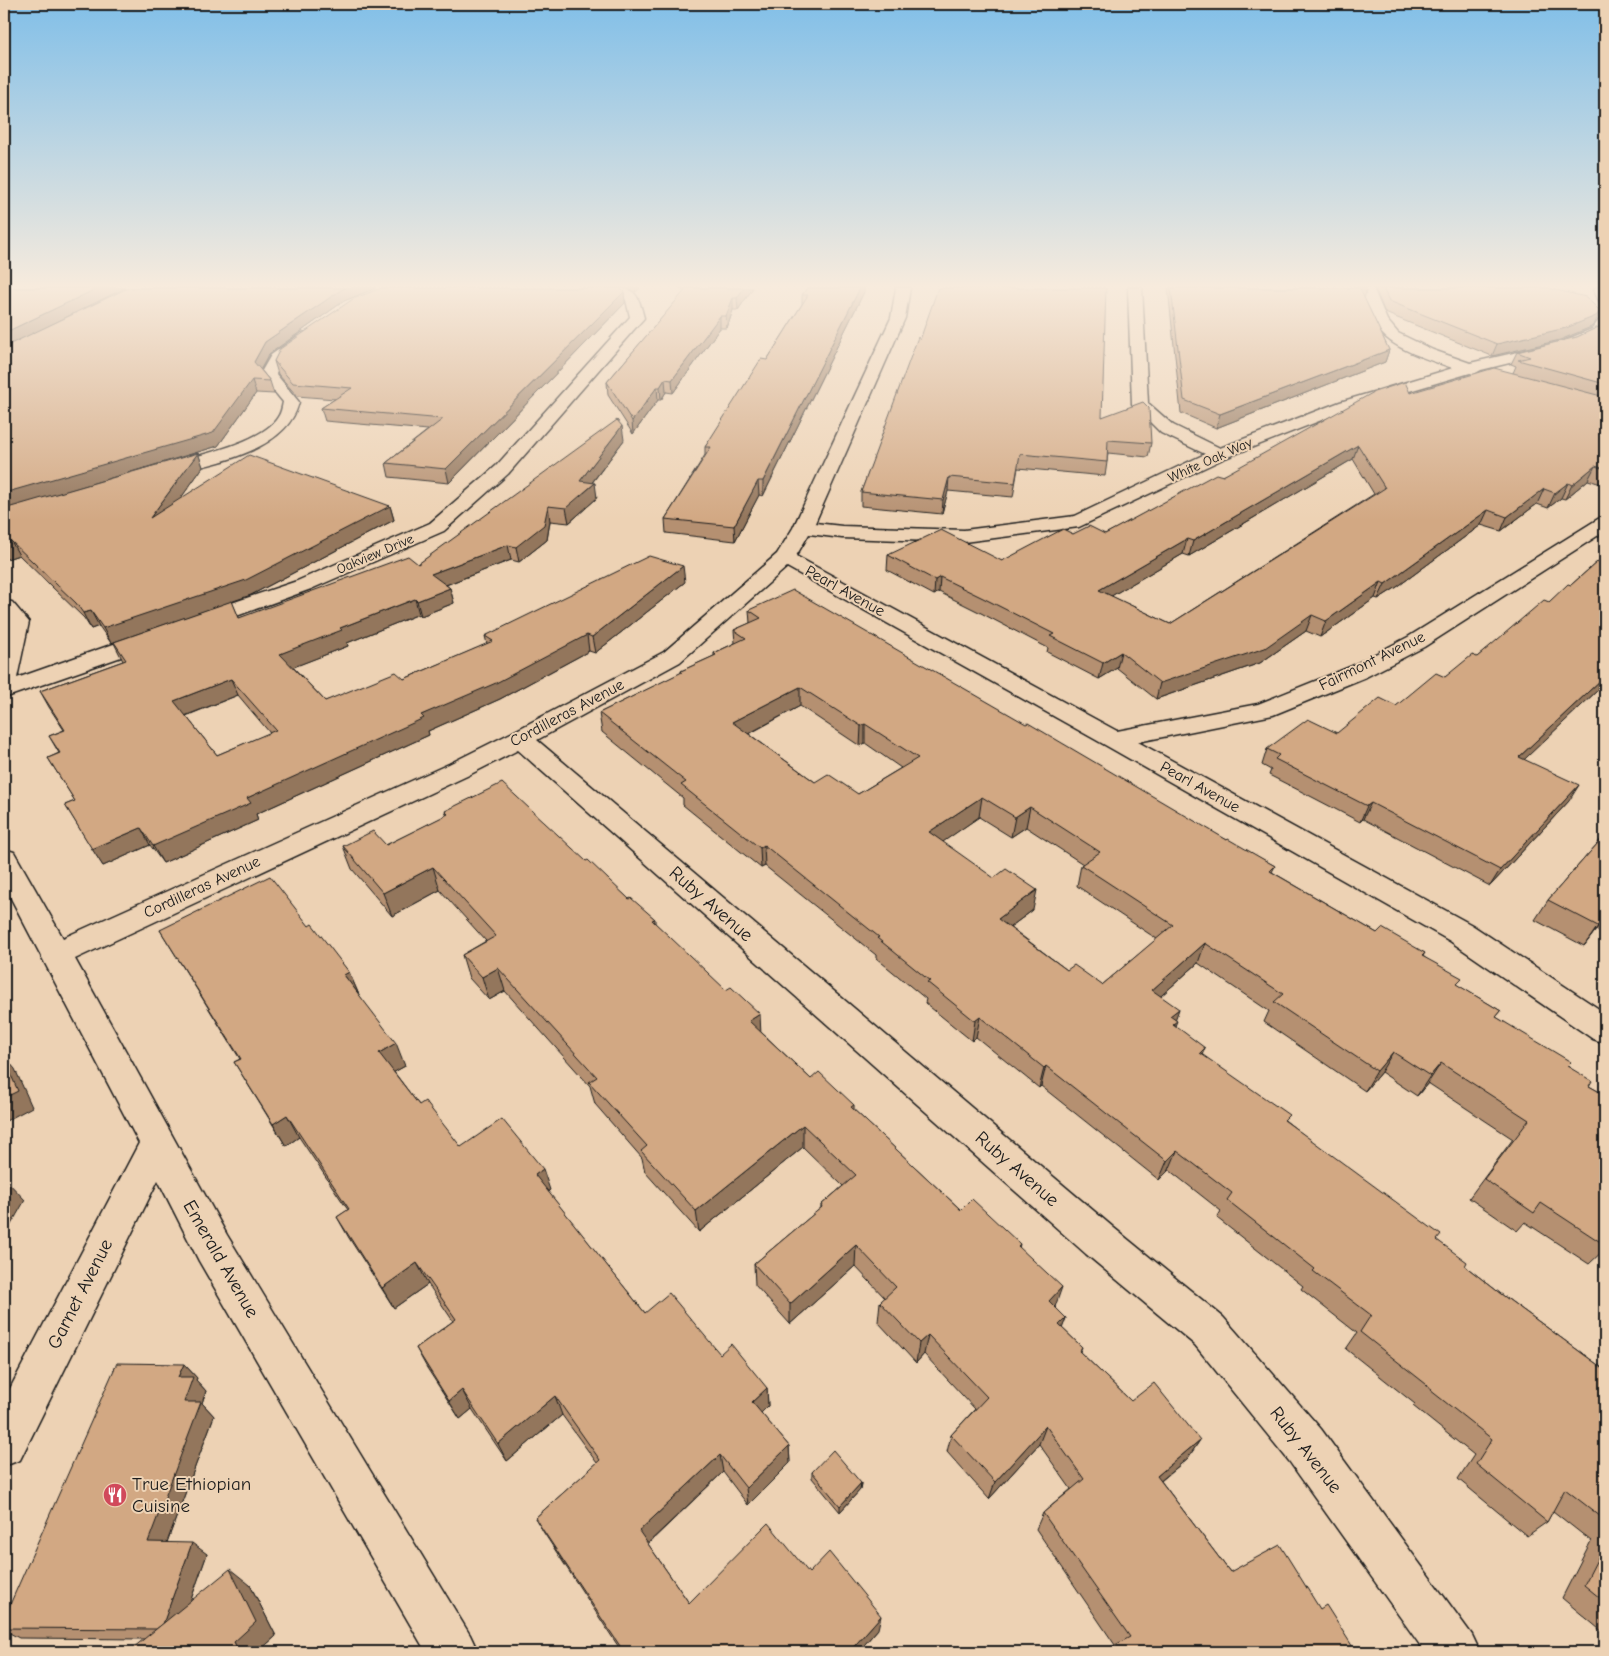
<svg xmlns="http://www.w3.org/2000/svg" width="1609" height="1656" font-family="'Comic Neue',sans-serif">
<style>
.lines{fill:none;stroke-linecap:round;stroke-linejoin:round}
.minor-casing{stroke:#1c1c1c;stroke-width:3}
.minor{fill:#edd2b4;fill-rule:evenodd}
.wall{fill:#b59071;stroke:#1c1c1c;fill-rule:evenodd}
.shaded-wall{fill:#93765c;stroke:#1c1c1c}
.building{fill:#d2a883;stroke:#1c1c1c;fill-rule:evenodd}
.labels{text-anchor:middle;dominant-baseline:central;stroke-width:4;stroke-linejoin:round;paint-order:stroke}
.far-street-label{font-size:14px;fill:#1c1c1c;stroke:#edd2b4}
.street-label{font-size:16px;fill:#1c1c1c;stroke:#edd2b4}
.near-street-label{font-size:19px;fill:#1c1c1c;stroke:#edd2b4}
.near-poi-label{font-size:19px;fill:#1c1c1c;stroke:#edd2b4;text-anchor:start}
</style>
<rect width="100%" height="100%" fill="#edd2b4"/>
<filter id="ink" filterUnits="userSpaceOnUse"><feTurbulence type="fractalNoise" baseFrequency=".02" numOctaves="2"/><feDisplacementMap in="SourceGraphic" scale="10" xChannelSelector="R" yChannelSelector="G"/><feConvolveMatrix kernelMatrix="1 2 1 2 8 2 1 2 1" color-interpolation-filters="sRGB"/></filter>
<g filter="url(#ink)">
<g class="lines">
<g class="minor-casing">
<g id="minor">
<path d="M612,288C637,288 638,295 644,318L508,474L444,531L311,589L209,626L201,628L193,626L190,621L193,616L297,581L430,523L496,466L630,317L626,300Z"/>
<path d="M896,288H910L905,318L815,523L842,526L964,530L1075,516L1205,454L1161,433L1132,404L1128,288H1142L1148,403L1173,425L1220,448L1340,402L1453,368C1432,361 1393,349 1380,331C1370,319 1365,303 1359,288H1373L1387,320L1398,333L1433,350L1470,363L1561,342L1592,329L1600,319L1605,318V331L1602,335L1571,348L1481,370L1474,374L1470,373L1352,408L1225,458L1079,527L964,542L842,538L809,534L796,556L1117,731L1258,704L1350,667L1408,637L1598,519L1605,517V531L1424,647L1366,677L1273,715L1138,742L1472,925L1605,1013V1043L1593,1039L1450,941L1105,745L787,567L680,662L537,740L1114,1228L1223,1317L1321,1429L1472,1635L1480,1652H1425L1289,1461L1195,1345L1086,1254L518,750L467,776L75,959L227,1235L470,1635L478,1652H426L199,1261L158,1180L20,1460L4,1466V1400L139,1143L4,885V849L14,852L63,938L449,764L511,733L664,652L777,554L793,528L891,318Z"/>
<polygon points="1595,288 1605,288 1605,304 1600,303 1594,291"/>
<path d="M307,332L312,333L314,336L312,339L282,360L276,374L299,402C287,453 208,465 165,475L159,474L156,470L159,466C188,458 262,444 278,417C281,413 282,407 283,402L260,374L271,355L302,333Z"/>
<polygon points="4,601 12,602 29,622 17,678 145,633 153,631 161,633 164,638 161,643 4,698 4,636 7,623 4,620"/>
</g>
</g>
<use href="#minor" class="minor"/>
</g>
<g class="wall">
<path d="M4,288H125L51,325L128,288H376L344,301L269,354L261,370L270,381L274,394L256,393L218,446L96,482L198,453L203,467L180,499L390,506L394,520L251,595L232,602L239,618L418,564L624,440L592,483L597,498L569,523L550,521L547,540L519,562L511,560L446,585L450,588L454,603L421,616L419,614L347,643L348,646L293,667L325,701L404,679L487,644L485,636L685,582L595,653L589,651L500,699L428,731L429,735L256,814L258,820L163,863L150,845L103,866L65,805L75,801L48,758L59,753L49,736L64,730L49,707L40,691L123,661L114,643H111L99,626L91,629L84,618L19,555L4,560ZM238,695L270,733L217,755L186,716Z"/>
<polygon points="628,288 640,288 636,292"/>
<polygon points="680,288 753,288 738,310 733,310 727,328 720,328 673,393 666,392 661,400 658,400 633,434 608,395 607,382 684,292"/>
<polygon points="807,288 864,288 864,292 763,496 759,495 735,541 666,533 665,519 705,455 705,447 767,360 802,304 802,295"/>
<polygon points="1168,288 1365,288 1366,292 1364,299 1389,350 1385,362 1216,428 1181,413"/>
<polygon points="1375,288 1548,288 1595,323 1591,327 1560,340 1492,356 1385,313"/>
<polygon points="624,292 625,303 449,483 389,477 386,463 428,430 325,421 321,408 335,399 297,396 278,374 274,361"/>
<path d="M1605,324V480L1601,484L1588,480L1565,499L1561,498L1548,508L1537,504L1501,531L1481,525L1397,587L1378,599L1375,598L1320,637L1306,631L1260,663L1156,699L1117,668L1099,679L1047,652L1048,648L981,613L939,592L934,595L887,570L888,555L1002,561L1073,534H1105L1223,476L1410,393L1513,373L1516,366L1511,364L1517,352L1577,337ZM1353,459L1374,494L1170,624L1111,596L1183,554L1189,556Z"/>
<polygon points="920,340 1102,417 1151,443 1148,457 1108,453 1107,462 1105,476 1018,468 1013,497 948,491 942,514 861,506 861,492"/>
<polygon points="1605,555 1605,692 1599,689 1524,759 1569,801 1490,886 1363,819 1360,822 1314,798 1269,775 1271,770 1262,765 1267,749 1337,733 1396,706 1445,677 1477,657 1571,585"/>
<path d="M749,610L1227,840L1275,866L1272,872L1377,933L1425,953L1423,956L1457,985L1501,1011L1496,1017L1568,1066L1589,1086L1605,1095V1249L1589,1264L1525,1222L1517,1231L1469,1198L1513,1139L1428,1083L1417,1096L1381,1072L1365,1091L1264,1022L1269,1011L1198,963L1161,996L1175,1020L1177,1021L1175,1026L1202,1055L1286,1121L1437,1240L1465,1266L1501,1294L1605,1370V1634L1562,1598L1591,1541L1553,1511L1547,1522L1527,1536L1458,1479L1474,1455L1413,1406L1415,1404L1346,1349L1357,1333L1301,1289L1303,1286L1217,1218L1221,1211L1169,1170L1159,1180L1041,1086L1039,1088L976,1037L972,1041L925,1003L926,999L876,958V955L765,866L761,868L683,805V798L602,732L599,713L681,673V671L714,656V653L735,643L734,630L750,623ZM800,706L860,746L865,743L901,768L858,794L815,782L749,734ZM979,817L1011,837L1026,827L1083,864L1081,865L1077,886L1157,939L1102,985L1067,970L1010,927L1033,910L942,842Z"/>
<polygon points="445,811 586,861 629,899 655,919 655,923 761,1032 811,1079 854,1105 854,1110 961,1210 1020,1244 1019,1248 1055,1307 1066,1318 1062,1328 1082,1347 1080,1352 1131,1401 1200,1440 1188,1458 1161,1481 1230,1572 1320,1609 1356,1652 1115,1645 1036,1529 1043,1513 1071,1489 1039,1444 989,1499 947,1452 951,1435 975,1409 924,1354 916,1363 878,1322 880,1302 885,1298 855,1266 790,1324 755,1285 754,1264 821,1208 821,1205 843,1186 803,1147 699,1232 645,1172 642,1158 595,1104 590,1086 505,991 489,1000 469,978 462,955 486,941 440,890 392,916 352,869 343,846 386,845 447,815"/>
<polygon points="1605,835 1605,935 1596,930 1584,946 1535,920 1548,900"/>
<polygon points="309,926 349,972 359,995 405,1066 394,1072 419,1105 461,1147 550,1190 548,1192 645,1313 720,1354 767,1388 768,1406 761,1413 789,1446 790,1463 748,1505 723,1472 648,1544 689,1603 809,1573 878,1629 858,1652 622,1652 544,1533 535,1518 597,1463 562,1415 507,1461 472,1409 460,1419 427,1368 416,1348 453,1321 428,1284 394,1308 349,1238 337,1217 348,1210 299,1137 286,1146 234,1062 240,1059 160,930"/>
<polygon points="184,1364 197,1378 196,1380 206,1391 202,1403 214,1416 167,1542 207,1554 190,1602 250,1585 276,1636 258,1652 128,1652 145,1639 19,1638 4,1630 4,1628"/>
<polygon points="812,1472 861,1483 860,1490 840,1512 812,1478"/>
</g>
<g class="shaded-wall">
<polygon points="98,288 125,288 4,348 4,333"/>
<polygon points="346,288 376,288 344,301 269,354 258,374 254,362 265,342 341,290"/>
<polygon points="635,288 640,288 636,292"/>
<polygon points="744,288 753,288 738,310 737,298"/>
<polygon points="860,288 864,288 864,292 763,496 763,481"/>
<polygon points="624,292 625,303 449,483 446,469"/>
<polygon points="733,298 733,310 727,328 726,316"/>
<polygon points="1600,311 1595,323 1591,327 1560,340 1492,356 1497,344"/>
<polygon points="720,316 720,328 673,393 672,380"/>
<polygon points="1389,350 1385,362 1216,428 1220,414"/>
<polygon points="665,379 666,392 661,400 660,387"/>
<polygon points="252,380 256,393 218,446 4,510 4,493"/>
<polygon points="657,387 658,400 633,434 632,421"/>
<polygon points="622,426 624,440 584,493 595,483 597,498 569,523 566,508 580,481"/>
<polygon points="1358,445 1353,459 1189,556 1193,541"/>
<polygon points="198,453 203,467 156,533 150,518"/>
<polygon points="1595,466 1588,480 1565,499 1572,485"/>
<polygon points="1605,475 1605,480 1601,484"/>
<polygon points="949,477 948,491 942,514 943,500"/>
<polygon points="758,481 759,495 735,541 734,526"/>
<polygon points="1568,483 1561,498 1548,508 1555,493"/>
<polygon points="1544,489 1537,504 1501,531 1507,517"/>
<polygon points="390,506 394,520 251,595 111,643 103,628"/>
<polygon points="548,506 550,521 547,540 519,562 516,547"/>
<polygon points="1488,510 1481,525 1397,587 1378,599 1385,584"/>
<polygon points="1187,539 1183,554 1096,605 1099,590"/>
<polygon points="11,541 19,555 4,560 4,543"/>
<polygon points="508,545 511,560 435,589 431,574"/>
<polygon points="683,566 685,582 595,653 592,637"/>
<polygon points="940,577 939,592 934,595 935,580"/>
<polygon points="1381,582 1375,598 1320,637 1326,621"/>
<polygon points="450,588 454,603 421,616 417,601"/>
<polygon points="415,599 419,614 347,643 348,646 286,670 280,654 340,628"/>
<polygon points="91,611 99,626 91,629 83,613"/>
<polygon points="1312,615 1306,631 1260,663 1156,699 1160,683"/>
<polygon points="587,635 589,651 500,699 428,731 429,735 256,814 258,820 163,863 153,846 247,798 421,715"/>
<polygon points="1121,652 1117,668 1099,679 1103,663"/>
<polygon points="1605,676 1605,678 1599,689 1510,773 1519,757"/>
<polygon points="231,679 238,695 182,717 174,701"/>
<polygon points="800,687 800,706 733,742 732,722"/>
<polygon points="865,724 865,743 860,746 861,726"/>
<polygon points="1579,785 1569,801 1490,886 1500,870"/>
<polygon points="982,797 979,817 927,853 929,832"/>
<polygon points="1371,803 1363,819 1360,822 1367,806"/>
<polygon points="1030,807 1026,827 1011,837 1015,817"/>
<polygon points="141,828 150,845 103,866 92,849"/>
<polygon points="764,845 765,866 761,868 760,848"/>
<polygon points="433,867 440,890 392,916 383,893"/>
<polygon points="1037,890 1033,910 994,939 998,919"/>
<polygon points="1605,917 1596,930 1584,946 1598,926"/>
<polygon points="1205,943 1198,963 1145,1010 1152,990"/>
<polygon points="498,968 505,991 489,1000 482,977"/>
<polygon points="349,972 359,995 344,975"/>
<polygon points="1179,1009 1172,1029 1170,1016"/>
<polygon points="760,1014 761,1036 749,1021"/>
<polygon points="980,1017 976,1037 972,1041 975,1021"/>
<polygon points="396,1043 405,1066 389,1075 379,1053"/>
<polygon points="1205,1048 1197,1067 1200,1053"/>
<polygon points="1393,1052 1381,1072 1365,1091 1377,1071"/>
<polygon points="4,1056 15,1069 32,1107 4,1122"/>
<polygon points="1441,1063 1428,1083 1417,1096 1430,1076"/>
<polygon points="1046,1066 1041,1086 1039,1088 1044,1068"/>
<polygon points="287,1115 299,1137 286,1146 273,1124"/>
<polygon points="803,1125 803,1147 699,1232 696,1211"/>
<polygon points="1177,1151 1169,1170 1159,1180 1167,1161"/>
<polygon points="543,1169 550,1190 541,1196 535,1175"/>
<polygon points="6,1180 25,1200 4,1237 4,1184"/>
<polygon points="856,1245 855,1266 790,1324 790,1304"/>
<polygon points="417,1263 428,1284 394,1308 382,1288"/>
<polygon points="1062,1287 1055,1307 1049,1301"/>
<polygon points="1066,1318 1059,1337 1059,1325"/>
<polygon points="928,1335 924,1354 916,1363 919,1343"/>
<polygon points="184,1364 197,1378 196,1380 206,1391 202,1403 214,1416 163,1553 148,1542 184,1402 178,1377"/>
<polygon points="767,1388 768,1406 754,1420 752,1402"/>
<polygon points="462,1390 472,1409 460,1419 449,1401"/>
<polygon points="555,1396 562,1415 507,1461 498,1444"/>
<polygon points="1046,1426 1039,1444 989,1499 995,1482"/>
<polygon points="1200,1440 1188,1458 1146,1493 1157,1476"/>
<polygon points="789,1446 790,1463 748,1505 746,1488"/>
<polygon points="720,1455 723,1472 644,1547 639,1531"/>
<polygon points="861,1483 860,1490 840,1512 840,1506"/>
<polygon points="192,1543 207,1554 177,1639 161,1629"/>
<polygon points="230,1569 250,1585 276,1636 258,1652 239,1652 234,1642"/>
<polygon points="881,1616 878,1629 858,1652 849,1652"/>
</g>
<g class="building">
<polygon points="4,288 98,288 4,333"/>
<polygon points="128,288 346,288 341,290 265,342 254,362 270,381 252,380 213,433 4,493 4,347"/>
<polygon points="381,288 620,288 624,292 446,469 386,463 443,419 321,408 352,388 293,383 274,361 280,349 353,299"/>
<polygon points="687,288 744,288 737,298 733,298 726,316 720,316 672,380 665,379 660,387 657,387 632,421 607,382"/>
<polygon points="807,288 860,288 763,481 758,481 734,526 665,519 711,447 705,447 761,359 767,360 808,295 802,295"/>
<polygon points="938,288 1106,288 1102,417 1143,402 1149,408 1151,443 1108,440 1107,462 1020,454 1015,483 949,477 943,500 861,492 918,337 920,340"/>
<polygon points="1171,288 1365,288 1366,292 1360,289 1389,350 1220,414 1184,400"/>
<polygon points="1383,288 1548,288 1586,297 1600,311 1596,316 1566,328 1497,344 1389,301"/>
<polygon points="1605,324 1605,384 1518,360 1530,357 1517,352 1577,337"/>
<path d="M1494,368L1605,397V469L1595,466L1572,485L1568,483L1555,493L1544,489L1507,517L1488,510L1403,571L1385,584L1381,582L1326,621L1312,615L1265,648L1160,683L1121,652L1103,663L1050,636L1054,634L983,598L940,577L935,580L888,555L941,530L1002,561L1063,529L1073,534L1089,526L1105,534L1216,474L1223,476L1374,392L1405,382L1410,393ZM1358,445L1385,488L1170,624L1099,590L1187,539L1193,541Z"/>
<path d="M617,420L622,426L580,481L595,483L566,508L548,506L544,525L516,547L508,545L431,574L450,588L417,601L415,599L340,628L342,630L280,654L325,701L396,672L404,679L493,641L485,636L649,556L683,566L592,637L587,635L496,683L421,715L424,718L247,798L251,803L153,846L141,828L92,849L65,805L75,801L48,758L60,753L49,736L65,730L40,691L126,660L114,642L232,601L239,618L408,556L418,564ZM231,679L276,730L217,755L174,701Z"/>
<polygon points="198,453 150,518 249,455 390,506 246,580 103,628 91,611 83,613 76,603 11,541 4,543 4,509"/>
<polygon points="1605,555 1605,676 1519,757 1579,785 1500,870 1371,803 1367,806 1320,782 1275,759 1279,755 1267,749 1308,719 1337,733 1380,698 1396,706 1436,673 1445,677 1472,655 1477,657 1544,600 1549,602 1568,584 1571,585"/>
<path d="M793,590L1026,724L1028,723L1227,840L1228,839L1275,866L1270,871L1377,933L1382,928L1425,953L1422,956L1462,978L1456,984L1501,1011L1496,1017L1571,1062L1567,1066L1592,1081L1589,1086L1605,1095V1245L1541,1203L1534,1213L1484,1179L1529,1120L1441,1063L1430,1076L1393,1052L1377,1071L1274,1002L1283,994L1205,943L1152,990L1179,1009L1170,1016L1177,1021L1173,1024L1205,1048L1200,1053L1289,1115L1284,1120L1441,1235L1437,1240L1467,1262L1465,1266L1501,1294L1605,1370V1520L1565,1489L1547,1522L1476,1464L1492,1439L1430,1390L1431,1388L1360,1332L1371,1315L1313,1271L1315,1269L1227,1200L1232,1193L1177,1151L1167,1161L1046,1066L1044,1068L980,1017L975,1021L927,982L930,981L877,938L879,937L764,845L760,848L681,785L686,782L599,713L682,672L681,671L716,655L714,653L746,638L734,630L761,618L749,610ZM800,687L861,726L865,724L918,758L858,794L828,774L815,782L732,722ZM982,797L1015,817L1030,807L1100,852L1081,865L1173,925L1102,985L1074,965L1067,970L998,919L1037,890L1006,869L994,878L929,832Z"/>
<polygon points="502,783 586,861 588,860 629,899 631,898 655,919 652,920 726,990 731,987 760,1014 749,1021 811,1079 819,1072 854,1105 851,1107 961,1210 972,1199 1020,1244 1018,1246 1062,1287 1049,1301 1066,1318 1059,1325 1082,1347 1079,1351 1131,1401 1154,1383 1200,1440 1157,1476 1230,1572 1280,1545 1320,1609 1326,1605 1356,1652 1102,1652 1130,1637 1043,1513 1084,1479 1046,1426 995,1482 951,1435 987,1397 928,1335 919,1343 880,1302 896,1287 856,1245 790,1304 754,1264 822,1207 821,1205 856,1175 803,1125 696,1211 641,1151 647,1146 589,1082 597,1077 498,968 482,977 462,955 496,936 433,867 383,893 343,846 373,831 386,845 448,814 445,811"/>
<polygon points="1605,835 1605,917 1598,926 1548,900"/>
<polygon points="270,876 309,926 312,924 349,972 344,975 396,1043 379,1053 419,1105 425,1101 461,1147 502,1119 543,1169 535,1175 645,1313 669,1293 720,1354 731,1344 767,1388 752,1402 789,1446 746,1488 720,1455 639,1531 689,1603 768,1523 809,1573 829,1552 881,1616 849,1652 624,1652 535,1518 600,1460 555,1396 498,1444 462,1390 449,1401 416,1348 456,1319 417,1263 382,1288 337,1217 349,1209 287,1115 273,1124 234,1062 241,1059 160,930"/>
<polygon points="4,1059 18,1091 4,1098"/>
<polygon points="117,1363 184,1364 178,1377 193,1377 184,1402 201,1402 148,1542 192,1543 163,1624 156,1629 4,1628 4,1618"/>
<polygon points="833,1450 861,1483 840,1506 812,1472"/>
<polygon points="1605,1544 1605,1602 1584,1585"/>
<polygon points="230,1569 256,1622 234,1642 239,1652 128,1652"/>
</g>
</g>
<linearGradient id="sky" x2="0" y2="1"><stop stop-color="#81bfe8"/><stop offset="0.55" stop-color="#f7ebdd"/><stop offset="1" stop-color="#f7ebdd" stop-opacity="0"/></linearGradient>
<rect width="1609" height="520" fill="url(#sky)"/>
<defs>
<g id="restaurant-disc" transform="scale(1.25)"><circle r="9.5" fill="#d1495b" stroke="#edd2b4"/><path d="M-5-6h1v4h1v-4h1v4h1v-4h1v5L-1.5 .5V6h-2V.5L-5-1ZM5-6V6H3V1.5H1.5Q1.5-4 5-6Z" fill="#fff"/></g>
</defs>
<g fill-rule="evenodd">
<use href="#restaurant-disc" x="115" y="1495"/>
</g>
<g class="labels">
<g class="far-street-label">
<text transform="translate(1210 460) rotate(-24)">White Oak Way</text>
<text transform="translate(375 554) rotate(-23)">Oakview Drive</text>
</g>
<g class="street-label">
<text transform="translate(845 591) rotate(29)">Pearl Avenue</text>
<text transform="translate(1372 661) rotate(-26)">Fairmont Avenue</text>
<text transform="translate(567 713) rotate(-28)">Cordilleras Avenue</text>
<text transform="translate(1200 787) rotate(29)">Pearl Avenue</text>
<text transform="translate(202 887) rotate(-25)">Cordilleras Avenue</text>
</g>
<g class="near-street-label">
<text transform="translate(711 904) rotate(41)">Ruby Avenue</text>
<text transform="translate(1017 1169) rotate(41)">Ruby Avenue</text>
<text transform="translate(221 1259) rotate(60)">Emerald Avenue</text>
<text transform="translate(80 1294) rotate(-63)">Garnet Avenue</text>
<text transform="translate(1306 1450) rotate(52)">Ruby Avenue</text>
</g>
<g class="near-poi-label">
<text x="132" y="1484">True Ethiopian<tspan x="132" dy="22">Cuisine</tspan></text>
</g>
</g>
<rect width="1609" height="1656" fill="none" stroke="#edd2b4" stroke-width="20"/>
<rect x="10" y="10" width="1589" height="1636" fill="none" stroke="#1c1c1c" stroke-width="2" filter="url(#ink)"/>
</svg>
